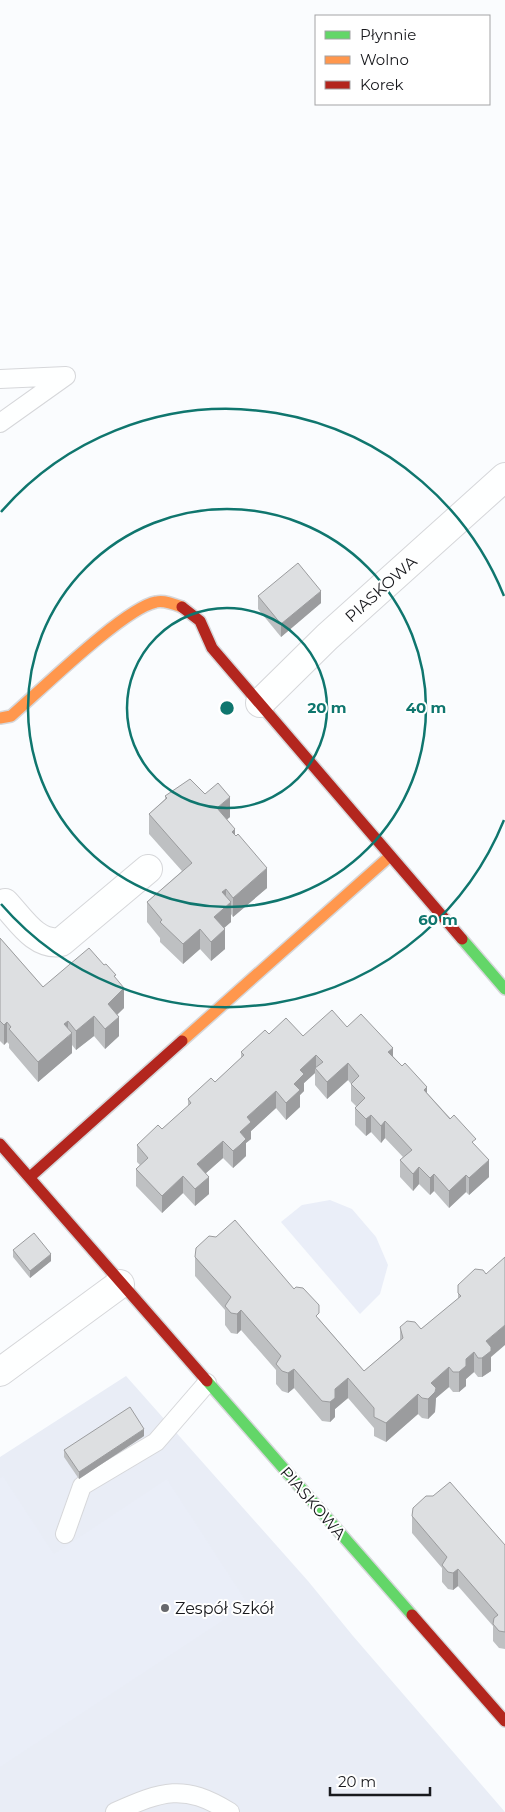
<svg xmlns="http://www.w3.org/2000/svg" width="505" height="1812" font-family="Montserrat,sans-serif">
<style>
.built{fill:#e9edf6}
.park{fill:#eaeef8}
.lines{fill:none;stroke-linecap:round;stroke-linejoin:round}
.lane-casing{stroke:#d6d7da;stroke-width:20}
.street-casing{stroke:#d6d7da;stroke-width:30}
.fast-casing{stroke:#d6d7da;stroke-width:14}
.slow-casing{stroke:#d6d7da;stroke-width:14}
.jam-casing{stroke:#d6d7da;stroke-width:14}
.lane{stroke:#feffff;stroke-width:18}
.street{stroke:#feffff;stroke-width:28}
.fast{stroke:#63d668;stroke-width:11}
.slow{stroke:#ff974d;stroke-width:11}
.jam{stroke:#b3261e;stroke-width:11}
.wall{fill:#bec0c2}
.shaded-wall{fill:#9b9c9e}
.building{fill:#dddfe1;stroke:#9b9c9e}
.ring{fill:none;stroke:#0f766e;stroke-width:2.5}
.poi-dot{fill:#67686c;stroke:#fff;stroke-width:2}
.labels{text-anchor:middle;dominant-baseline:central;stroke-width:4;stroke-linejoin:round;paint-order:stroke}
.street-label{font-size:16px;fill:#18191d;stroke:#fff}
.poi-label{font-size:16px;fill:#18191d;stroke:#fff;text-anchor:start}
.centre{fill:#0f766e;stroke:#fff;stroke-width:2.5}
.ring-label{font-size:15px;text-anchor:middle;font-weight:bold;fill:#0f766e;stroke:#fff;stroke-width:4;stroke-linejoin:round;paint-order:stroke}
</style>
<rect width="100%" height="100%" fill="#fafcfe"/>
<polygon class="built" points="126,1376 308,1581 353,1636 505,1812 0,1812 0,1457"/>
<g class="park">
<polygon points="330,1200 352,1209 376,1237 388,1265 380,1294 360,1314 281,1222 302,1205"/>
<polygon points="3,1476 54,1554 167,1479 248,1604 0,1767 0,1478"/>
</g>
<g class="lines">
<g class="lane-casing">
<g id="lane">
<polyline points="0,379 66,376 0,423"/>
<polyline points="65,1534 82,1486 156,1442 207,1383"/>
<path d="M115,1812C163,1791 183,1783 230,1812"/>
</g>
</g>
<g class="street-casing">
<g id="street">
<polyline points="260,703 327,637 505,477"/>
<path d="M5,903C21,920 36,946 61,942L148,869"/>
<polyline points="0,1372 120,1284"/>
</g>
</g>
<g class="fast-casing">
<g id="fast">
<polyline points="462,939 505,989"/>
<polyline points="207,1381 412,1615"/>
</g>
</g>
<g class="slow-casing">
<g id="slow">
<path d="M0,718L11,716C39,692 124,608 156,602C164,600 174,604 182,607"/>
<polyline points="182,1041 389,857"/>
</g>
</g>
<g class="jam-casing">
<g id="jam">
<polyline points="182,607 200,621 212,648 462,939"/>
<polyline points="0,1144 207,1381"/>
<polyline points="30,1177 182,1041"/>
<polyline points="412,1615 505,1721"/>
</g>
</g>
<use href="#lane" class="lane"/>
<use href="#street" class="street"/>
<use href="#fast" class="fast"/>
<use href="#slow" class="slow"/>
<use href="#jam" class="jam"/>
</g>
<g class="wall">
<polygon points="258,596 321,603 281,637 258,609"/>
<polygon points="205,794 230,817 227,819 235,836 267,888 233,917 231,914 231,922 223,928 225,949 211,961 200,949 183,964 160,942 160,938 147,922 147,902 182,871 149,834 149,814 165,799 165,796"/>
<polygon points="0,938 43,987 116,979 124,1008 117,1015 119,1036 105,1049 94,1036 76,1050 72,1045 72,1053 38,1082 9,1048 9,1044 7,1042 4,1045 0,1041"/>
<polygon points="347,1027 393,1056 476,1146 489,1177 469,1195 466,1192 449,1208 434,1191 430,1195 419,1184 413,1191 400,1177 400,1160 403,1157 385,1138 381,1143 371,1132 366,1136 355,1125 355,1108 356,1106 351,1101 351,1084 348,1080 327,1099 315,1085 315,1073 304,1083 304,1091 300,1095 300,1107 286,1120 276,1108 251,1131 251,1139 246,1143 246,1156 240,1162 233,1168 223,1158 206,1173 209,1194 195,1206 183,1193 162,1213 136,1186 136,1169 140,1165 137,1162 137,1145 162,1129 188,1106 188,1099 215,1082 241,1058 241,1052 269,1034 303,1036"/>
<polygon points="13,1250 51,1261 30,1278 13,1257"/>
<polygon points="195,1257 319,1319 364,1371 400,1340 400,1327 421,1329 458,1299 458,1285 491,1357 491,1371 482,1377 478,1377 474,1372 466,1379 466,1386 459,1392 453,1392 449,1387 436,1398 435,1412 428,1419 422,1418 418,1414 386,1442 374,1436 374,1428 348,1398 335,1409 335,1417 330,1422 322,1421 294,1388 288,1393 282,1391 276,1384 276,1370 241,1330 237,1334 231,1333 225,1325 225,1310 195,1276"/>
<polygon points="144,1436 79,1479 64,1457 64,1450"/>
<polygon points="412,1516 505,1545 505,1649 499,1648 493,1641 493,1626 458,1586 453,1590 448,1589 442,1582 442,1568 412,1533"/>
</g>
<g class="shaded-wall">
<polygon points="321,591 321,603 281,637 281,624"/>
<polygon points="230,797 230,817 217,828 217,808"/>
<polygon points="235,829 235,848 232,832"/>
<polygon points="267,868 267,888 233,917 233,898"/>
<polygon points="226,889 226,906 231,902 231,922 214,937 214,917 222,892"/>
<polygon points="200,929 200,949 183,964 183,944"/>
<polygon points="225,929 225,949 211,961 211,942"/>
<polygon points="124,988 124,1008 108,1023 108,1004"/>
<polygon points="94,1016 94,1036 76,1050 76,1031"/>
<polygon points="119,1017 119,1036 105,1049 105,1029"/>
<polygon points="68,1021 68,1037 72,1033 72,1053 38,1082 38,1062 64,1024"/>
<polygon points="7,1022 7,1042 4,1045 4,1025"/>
<polygon points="393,1048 393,1065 388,1052"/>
<polygon points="316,1055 316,1069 315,1068 315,1073 304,1083 304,1091 300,1095 300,1107 286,1120 286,1103 300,1070"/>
<polygon points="348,1063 348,1080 327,1099 327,1082"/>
<polygon points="427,1087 427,1104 424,1090"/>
<polygon points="276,1091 276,1108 251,1131 251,1139 246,1143 246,1156 233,1168 233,1151 240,1132 247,1117"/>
<polygon points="371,1115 371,1132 366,1136 366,1119"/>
<polygon points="385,1121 385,1138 381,1143 381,1126"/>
<polygon points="223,1141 223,1158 197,1181 197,1164"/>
<polygon points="489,1160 489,1177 469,1195 469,1178"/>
<polygon points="419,1167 419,1184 413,1191 413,1174"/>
<polygon points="434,1174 434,1191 430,1195 430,1178"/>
<polygon points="466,1175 466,1192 449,1208 449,1191"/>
<polygon points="183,1176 183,1193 162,1213 162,1196"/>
<polygon points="209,1177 209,1194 195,1206 195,1189"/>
<polygon points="51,1254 51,1261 30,1278 30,1271"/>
<polygon points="241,1310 241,1330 237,1334 237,1314"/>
<polygon points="505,1325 505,1345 491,1357 491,1371 482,1377 482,1358 486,1341"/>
<polygon points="474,1352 474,1372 466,1379 466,1386 459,1392 459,1372 466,1359"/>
<polygon points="449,1367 449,1387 436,1398 435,1412 428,1419 428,1399 431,1383"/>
<polygon points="294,1369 294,1388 288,1393 288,1373"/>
<polygon points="348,1378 348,1398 335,1409 335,1417 330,1422 330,1402 335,1389"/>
<polygon points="418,1394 418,1414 386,1442 386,1423"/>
<polygon points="144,1429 144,1436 79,1479 79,1472"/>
<polygon points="458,1569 458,1586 453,1590 453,1573"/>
</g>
<g class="building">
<polygon points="298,563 321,591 281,624 258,596"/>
<polygon points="190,779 205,794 218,783 230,797 217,808 235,829 232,832 236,836 238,834 267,868 233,898 226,889 222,892 231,902 214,917 225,929 211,942 200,929 183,944 160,922 162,920 147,902 192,863 149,814 167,798 165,796"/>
<polygon points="0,938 43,987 89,948 104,965 106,964 116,975 114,976 124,988 108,1004 119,1017 105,1029 94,1016 76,1031 68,1021 64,1024 72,1033 38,1062 9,1029 11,1027 7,1022 4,1025 0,1021"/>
<polygon points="332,1010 347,1027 361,1014 393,1048 388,1052 402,1066 405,1063 427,1087 424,1090 450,1119 454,1115 476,1139 472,1142 489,1160 469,1178 466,1175 449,1191 434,1174 430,1178 419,1167 413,1174 400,1160 412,1150 385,1121 381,1126 371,1115 366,1119 355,1108 365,1098 351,1084 359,1076 348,1063 327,1082 315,1068 323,1062 316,1055 300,1070 304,1074 294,1084 300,1090 286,1103 276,1091 247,1117 251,1122 240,1132 246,1139 240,1145 233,1151 223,1141 197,1164 209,1177 195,1189 183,1176 162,1196 136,1169 148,1158 137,1145 158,1125 162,1129 191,1103 188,1099 211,1078 215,1082 244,1055 241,1052 265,1030 269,1034 286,1018 303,1036"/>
<polygon points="235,1220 294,1289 296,1287 303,1288 319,1305 319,1313 316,1316 364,1371 403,1338 400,1327 407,1321 415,1322 421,1329 461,1296 458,1293 458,1285 475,1269 483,1270 486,1274 505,1257 505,1325 486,1341 491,1347 491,1351 482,1358 478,1358 474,1352 466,1359 466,1366 459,1372 453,1372 449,1367 431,1383 436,1388 435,1392 428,1399 422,1398 418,1394 386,1423 374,1417 374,1408 348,1378 335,1389 335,1398 330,1402 322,1401 294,1369 288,1373 282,1371 276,1364 281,1356 241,1310 237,1314 231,1313 225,1306 231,1297 195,1257 196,1248 209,1236 216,1237"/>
<polygon points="34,1233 51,1254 30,1271 13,1250"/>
<polygon points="130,1407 144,1429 79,1472 64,1450"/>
<polygon points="450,1482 505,1545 505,1632 499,1631 493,1624 494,1618 498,1615 458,1569 453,1573 448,1572 442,1565 447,1557 412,1516 413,1508 426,1496 433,1496"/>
</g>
<g class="ring">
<circle cx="227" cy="708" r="100"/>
<circle cx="227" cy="708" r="199"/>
<path d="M504 820A299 299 0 0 1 1 904M1 512A299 299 0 0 1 504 596"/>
</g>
<circle class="poi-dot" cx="165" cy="1608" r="5"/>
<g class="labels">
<g class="street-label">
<text transform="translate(381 589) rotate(-42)">PIASKOWA</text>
<text transform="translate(313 1503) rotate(49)">PIASKOWA</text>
</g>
<g class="poi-label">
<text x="175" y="1608">Zespół Szkół</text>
</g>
</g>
<circle cx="227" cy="708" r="8" class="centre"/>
<g class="ring-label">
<text x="327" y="713">20 m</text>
<text x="426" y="713">40 m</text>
<text x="438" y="925">60 m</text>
</g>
<rect x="315" y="15" width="175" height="90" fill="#ffffff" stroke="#a3a3a5"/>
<rect x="325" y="31" width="25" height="8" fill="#63d668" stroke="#a3a3a5"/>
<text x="360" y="40" font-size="15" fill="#18191d">Płynnie</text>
<rect x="325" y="56" width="25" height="8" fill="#ff974d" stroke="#a3a3a5"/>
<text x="360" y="65" font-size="15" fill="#18191d">Wolno</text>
<rect x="325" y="81" width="25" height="8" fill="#b3261e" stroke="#a3a3a5"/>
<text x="360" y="90" font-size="15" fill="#18191d">Korek</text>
<path d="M330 1787v8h100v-8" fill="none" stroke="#18191d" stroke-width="2.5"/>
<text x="338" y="1787" font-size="15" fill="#18191d" stroke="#ffffff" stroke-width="4" paint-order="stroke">20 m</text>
</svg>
